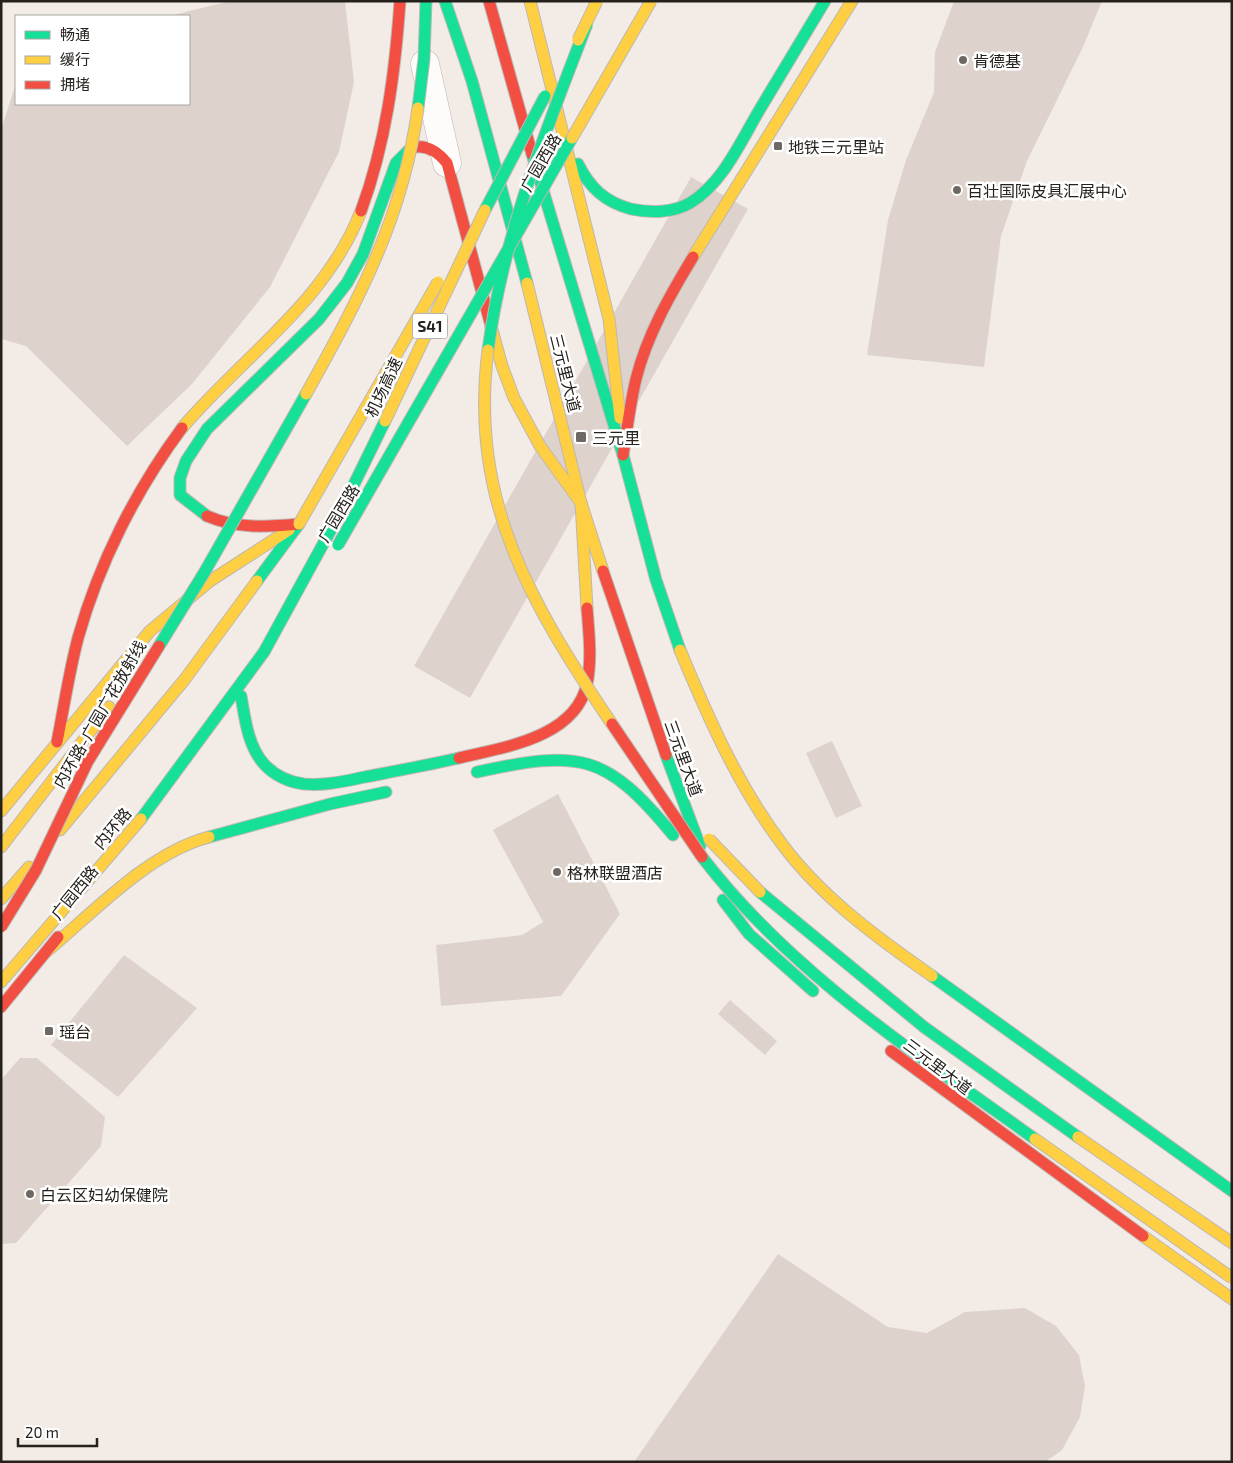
<svg xmlns="http://www.w3.org/2000/svg" width="1233" height="1463" font-family="'Exo 2','Noto Sans SC',sans-serif">
<style>
.building{fill:#ddd3cc}
.lines{fill:none;stroke-linecap:round;stroke-linejoin:round}
.street-casing{stroke:#beb8b3;stroke-width:29}
.fast-casing{stroke:#beb8b3;stroke-width:13}
.slow-casing{stroke:#beb8b3;stroke-width:13}
.jam-casing{stroke:#beb8b3;stroke-width:13}
.street{stroke:#fdfcfb;stroke-width:28}
.fast{stroke:#16e098;stroke-width:11}
.slow{stroke:#ffcf43;stroke-width:11}
.jam{stroke:#f24e42;stroke-width:11}
.fast-bridge-casing{stroke:#beb8b3;stroke-width:13;stroke-linecap:butt}
.slow-bridge-casing{stroke:#beb8b3;stroke-width:13;stroke-linecap:butt}
.jam-bridge-casing{stroke:#beb8b3;stroke-width:13;stroke-linecap:butt}
.fast-bridge{stroke:#16e098;stroke-width:11}
.slow-bridge{stroke:#ffcf43;stroke-width:11}
.jam-bridge{stroke:#f24e42;stroke-width:11}
.poi-dot{fill:#6d6863;stroke:#fff;stroke-width:2}
.labels{text-anchor:middle;dominant-baseline:central;stroke-width:5;stroke-linejoin:round;paint-order:stroke}
.shield{fill:#fff;stroke:#666460;stroke-width:1}
.shield-label{font-size:15px;font-weight:bold;fill:#25211c}
.poi-label{font-size:16px;fill:#25211c;stroke:#fff;text-anchor:start}
.street-label{font-size:16px;fill:#25211c;stroke:#fff}
</style>
<rect width="100%" height="100%" fill="#f3ece6"/>
<g class="building">
<polygon points="230,1 345,1 354,82 339,152 270,287 192,384 127,446 26,346 1,339 1,130 16,83 16,104 189,104 189,16 169,16"/>
<polygon points="954,1 1102,1 1083,47 1027,161 1001,236 984,367 867,355 888,220 906,160 934,92 935,52"/>
<polygon points="691,177 748,209 470,698 414,666"/>
<polygon points="832,741 862,806 836,818 806,753"/>
<polygon points="558,794 620,914 561,996 441,1006 436,945 522,935 543,922 493,830"/>
<polygon points="124,955 197,1008 118,1097 51,1045"/>
<polygon points="730,1000 777,1041 765,1055 718,1014"/>
<polygon points="20,1058 37,1058 105,1117 101,1146 16,1243 1,1244 1,1080"/>
<polygon points="778,1254 888,1327 927,1333 965,1312 1025,1308 1056,1326 1079,1355 1085,1386 1080,1417 1062,1450 1045,1462 634,1462"/>
</g>
<g class="lines">
<g class="street-casing">
<polyline id="street" points="425,64 447,163"/>
</g>
<g class="fast-casing">
<g id="fast">
<polyline points="445,1 472,81 527,283"/>
<polyline points="532,154 623,455 656,580 680,650"/>
<path d="M578,164C590,188 605,202 631,209C650,213 673,213 690,203C723,183 741,141 760,109C782,73 803,37 825,1"/>
<polyline points="207,516 180,495 180,478 186,461 207,429 319,319 347,283 363,254 396,163 411,148 415,147"/>
<polyline points="257,581 299,524"/>
<path d="M241,696C245,719 248,746 264,764C275,776 289,782 304,784C325,786 345,781 365,777C396,771 428,765 459,758"/>
<polyline points="666,755 700,846"/>
<path d="M477,772C579,750 605,752 673,835"/>
<polyline points="141,819 264,652"/>
<polyline points="209,837 330,804 386,792"/>
<polyline points="760,892 924,1027 1078,1137"/>
<polyline points="723,900 749,934 813,991"/>
<polyline points="932,976 1232,1191"/>
</g>
</g>
<g class="slow-casing">
<g id="slow">
<polyline points="530,1 609,319 620,418"/>
<polyline points="693,257 852,1"/>
<polyline points="527,283 581,503 603,571"/>
<polyline points="491,326 502,366 514,398 540,446 581,503 587,608"/>
<path d="M182,428C243,356 326,302 361,211"/>
<path d="M680,650C708,717 738,786 782,844C821,897 879,939 932,976"/>
<polyline points="1,811 150,631 210,581 289,530"/>
<polyline points="60,830 185,679 257,581"/>
<polyline points="1,847 109,707"/>
<polyline points="1,899 29,867"/>
<path d="M46,952C94,912 148,853 209,837"/>
<polyline points="1,982 141,819"/>
<polyline points="1078,1137 1232,1243"/>
<polyline points="1143,1236 1232,1299"/>
</g>
</g>
<g class="jam-casing">
<g id="jam">
<polyline points="489,1 532,154"/>
<path d="M415,147C428,145 439,153 447,163L491,326"/>
<path d="M361,211C386,143 395,73 400,1"/>
<path d="M623,455C627,430 630,404 636,379C647,335 670,295 693,257"/>
<path d="M207,516C237,529 267,527 299,524"/>
<polyline points="603,571 666,755"/>
<path d="M57,742C64,707 69,672 78,638C99,563 136,490 182,428"/>
<path d="M459,758C504,747 575,738 587,684C592,659 589,634 587,608"/>
<polyline points="1,1007 58,937"/>
<polyline points="891,1051 1143,1236"/>
</g>
</g>
<use href="#street" class="street"/>
<use href="#fast" class="fast"/>
<use href="#slow" class="slow"/>
<use href="#jam" class="jam"/>
<g class="fast-bridge-casing">
<g id="fast-bridge">
<polyline points="418,108 424,59 426,1"/>
<polyline points="485,210 545,96"/>
<path d="M488,350C503,236 546,130 587,24"/>
<polyline points="338,545 572,138"/>
<polyline points="159,646 204,573 306,394"/>
<polyline points="264,652 339,515 385,421"/>
<path d="M702,857C792,974 917,1054 1035,1139"/>
</g>
</g>
<g class="slow-bridge-casing">
<g id="slow-bridge">
<polyline points="578,40 597,1"/>
<polyline points="572,138 651,1"/>
<path d="M488,350C469,501 531,604 612,724"/>
<path d="M306,394C359,299 403,218 418,108"/>
<polyline points="385,421 485,210"/>
<polyline points="299,524 438,282"/>
<polyline points="709,839 760,892"/>
<polyline points="1035,1139 1232,1278"/>
</g>
</g>
<g class="jam-bridge-casing">
<g id="jam-bridge">
<polyline points="612,724 702,857"/>
<polyline points="1,927 36,870 88,761 159,646"/>
</g>
</g>
<use href="#fast-bridge" class="fast-bridge"/>
<use href="#slow-bridge" class="slow-bridge"/>
<use href="#jam-bridge" class="jam-bridge"/>
</g>
<g class="poi-dot">
<circle cx="963" cy="60" r="5"/>
<rect x="773" y="141" width="10" height="10" rx="2.5"/>
<circle cx="957" cy="190" r="5"/>
<rect x="575" y="431" width="12" height="12" rx="2.5"/>
<circle cx="557" cy="872" r="5"/>
<rect x="44" y="1026" width="10" height="10" rx="2.5"/>
<circle cx="30" cy="1194" r="5"/>
</g>
<g class="labels">
<rect class="shield" x="412.5" y="313.5" width="35" height="25" rx="4"/>
<g class="shield-label">
<text x="430" y="326">S41</text>
</g>
<g class="poi-label">
<text x="973" y="60">肯德基</text>
<text x="788" y="146">地铁三元里站</text>
<text x="967" y="190">百壮国际皮具汇展中心</text>
<text x="592" y="437">三元里</text>
<text x="567" y="872">格林联盟酒店</text>
<text x="59" y="1031">瑶台</text>
<text x="40" y="1194">白云区妇幼保健院</text>
</g>
<g class="street-label">
<text transform="translate(540 162) rotate(-60)">广园西路</text>
<text transform="translate(566 373) rotate(76)">三元里大道</text>
<text transform="translate(383 387) rotate(-65)">机场高速</text>
<text transform="translate(338 513) rotate(-59)">广园西路</text>
<text transform="translate(99 714) rotate(-60)">内环路-广园广花放射线</text>
<text transform="translate(684 758) rotate(70)">三元里大道</text>
<text transform="translate(112 828) rotate(-50)">内环路</text>
<text transform="translate(74 892) rotate(-51)">广园西路</text>
<text transform="translate(938 1066) rotate(37)">三元里大道</text>
</g>
</g>
<rect width="1233" height="1463" fill="none" stroke="#25211c" stroke-width="5"/>
<rect x="15" y="15" width="175" height="90" fill="#ffffff" stroke="#a8a6a4"/>
<rect x="25" y="31" width="25" height="8" fill="#16e098" stroke="#a8a6a4"/>
<text x="60" y="40" font-size="15" fill="#25211c">畅通</text>
<rect x="25" y="56" width="25" height="8" fill="#ffcf43" stroke="#a8a6a4"/>
<text x="60" y="65" font-size="15" fill="#25211c">缓行</text>
<rect x="25" y="81" width="25" height="8" fill="#f24e42" stroke="#a8a6a4"/>
<text x="60" y="90" font-size="15" fill="#25211c">拥堵</text>
<path d="M18 1438v8h79v-8" fill="none" stroke="#25211c" stroke-width="2.5"/>
<text x="25" y="1438" font-size="15" fill="#25211c" stroke="#ffffff" stroke-width="4" paint-order="stroke">20 m</text>
</svg>
